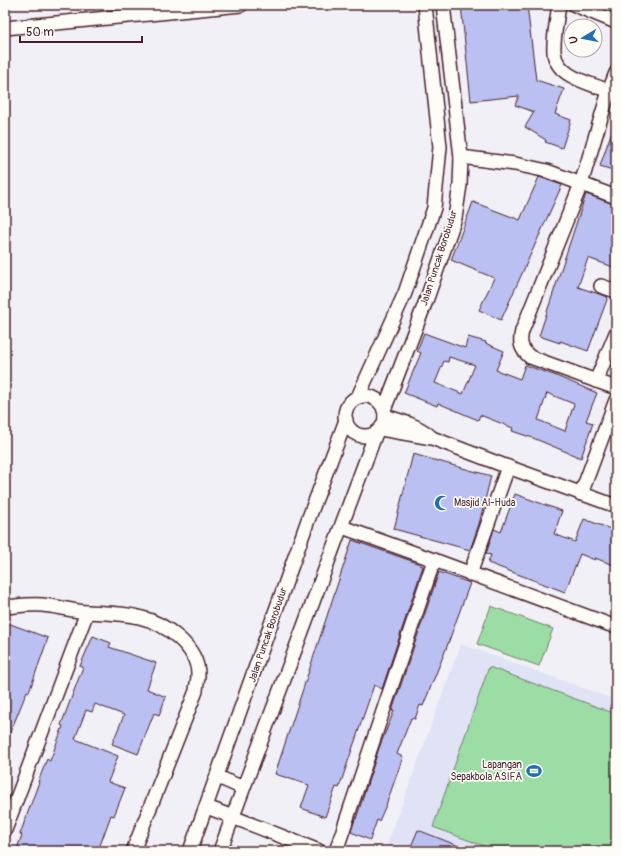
<svg xmlns="http://www.w3.org/2000/svg" width="621" height="856" font-family="Pangolin,sans-serif">
<style>
.built{fill:#e0e2f5}
.green{fill:#9cdda6;stroke:#737e68}
.building{fill:#bac0f2;stroke:#4a1f2b;fill-rule:evenodd}
.lines{fill:none;stroke-linecap:round;stroke-linejoin:round}
.minor-casing{stroke:#4a1f2b;stroke-width:16}
.minor{stroke:#fdfcf7;stroke-width:13}
.labels{text-anchor:middle;dominant-baseline:central;stroke-width:3.5;stroke-linejoin:round;paint-order:stroke}
.street-label{font-size:10px;fill:#4a1f2b;stroke:#fdfcf7}
.poi-label{font-size:10px;fill:#4a1f2b;stroke:#fdfcf7;text-anchor:start}
</style>
<rect width="100%" height="100%" fill="#f0f0f6"/>
<filter id="ink" filterUnits="userSpaceOnUse"><feTurbulence type="fractalNoise" baseFrequency=".025" numOctaves="2"/><feDisplacementMap in="SourceGraphic" scale="8" xChannelSelector="R" yChannelSelector="G"/><feConvolveMatrix kernelMatrix="1 2 1 2 8 2 1 2 1" color-interpolation-filters="sRGB"/></filter>
<g filter="url(#ink)">
<polygon class="built" points="461,644 616,700 616,851 385,851"/>
<g class="green">
<polygon points="491,606 553,629 539,666 477,644"/>
<polygon points="489,667 616,714 616,851 497,851 433,827"/>
</g>
<g class="building">
<polygon points="461,5 527,5 536,80 564,89 555,114 571,120 562,148 545,142 546,140 525,127 534,112 515,105 519,96 471,101"/>
<polygon points="614,125 616,125 616,171 600,166"/>
<polygon points="539,177 562,185 501,320 479,310 494,278 451,260 473,202 520,220"/>
<polygon points="586,194 616,205 616,268 588,258 578,287 608,297 588,351 560,341 560,343 539,336"/>
<path d="M424,333L465,348L468,337L486,342L485,343L504,351L496,370L520,379L525,365L554,375L597,393L586,421L593,423L581,458L533,438L512,431L513,428L480,415L478,420L438,403L437,406L404,393L421,353L417,351ZM449,357L475,365L463,394L435,383L444,361L448,362ZM547,393L574,404L565,431L538,420Z"/>
<polygon points="413,454 491,476 479,524 470,550 394,529"/>
<polygon points="515,494 562,511 554,534 575,542 584,519 616,531 616,566 595,558 595,560 580,554 565,592 488,563 491,555 486,554 494,529 501,532"/>
<polygon points="352,540 420,564 420,565 423,566 382,689 374,685 339,788 336,787 325,817 301,808 309,785 275,774"/>
<polygon points="439,572 470,583 446,649 423,706 420,705 415,719 411,718 397,754 403,757 386,805 379,821 377,820 370,840 351,832 355,819 356,819 379,748 394,711 392,711"/>
<polygon points="5,622 48,638 29,692 27,691 6,743 5,743"/>
<polygon points="93,636 111,643 109,647 156,663 147,689 166,697 159,715 154,713 138,754 112,744 124,715 95,704 92,712 86,710 75,739 118,756 108,782 125,788 114,816 111,815 98,851 16,851 22,835 20,834 39,782 38,782 47,759 50,761 63,726 61,725 83,667 80,666"/>
<polygon points="418,830 469,850 469,851 409,851"/>
</g>
<g class="lines">
<g class="minor-casing">
<g id="minor">
<path d="M559,5C557,18 553,40 554,52C556,77 590,83 609,91"/>
<polyline points="575,5 616,22"/>
<polyline points="5,28 241,5"/>
<path d="M616,73L609,91L581,184L522,331C519,343 521,349 530,357L616,388"/>
<polyline points="461,157 515,164 547,171 616,197"/>
<polyline points="601,286 616,291"/>
<polyline points="596,381 616,333"/>
<circle cx="365" cy="416" r="20"/>
<polyline points="358,397 405,293 434,208 440,147 425,5"/>
<polyline points="384,410 426,301 455,218 460,185 461,157 443,5"/>
<path d="M385,416C401,421 417,425 430,436"/>
<polyline points="381,429 432,438 508,467 616,506"/>
<polyline points="581,494 616,400"/>
<polyline points="342,527 434,560 616,627"/>
<polyline points="470,574 508,467"/>
<path d="M5,607C17,606 30,604 42,605C57,606 72,611 87,612C105,613 122,613 139,617C165,623 199,647 198,676C198,681 196,686 196,691L133,851"/>
<polyline points="218,777 243,788"/>
<polyline points="207,807 319,851"/>
<polyline points="5,830 87,612"/>
<polyline points="190,851 308,520 346,420"/>
<polyline points="220,851 376,433"/>
<polyline points="336,851 434,560"/>
</g>
</g>
<use href="#minor" class="minor"/>
</g>
</g>
<defs>
<g id="mosque-bare" transform="scale(1.2)"><path d="M3.5-4.9A6 6 0 1 0 3.5 4.9A5 5 0 1 1 3.5-4.9Z" fill="#1f6fb2" stroke="#fdfcf7" stroke-width="2.5" paint-order="stroke"/></g>
<g id="stadium-bare" transform="scale(1.2)"><path d="M0-5a6.5 5 0 1 0 0 10a6.5 5 0 1 0 0-10ZM-3.5-1.8h7v3.6h-7Z" fill="#1f6fb2" stroke="#fdfcf7" stroke-width="2.5" paint-order="stroke"/></g>
</defs>
<g fill-rule="evenodd">
<use href="#mosque-bare" x="442" y="503"/>
<use href="#stadium-bare" x="534" y="771"/>
</g>
<g class="labels">
<g class="street-label">
<text transform="translate(439 258) rotate(-72)">Jalan Puncak Borobudur</text>
<text transform="translate(268 635) rotate(-71)">Jalan Puncak Borobudur</text>
</g>
<g class="poi-label">
<text x="454" y="503">Masjid Al-Huda</text>
<text x="522" y="765" text-anchor="end">Lapangan<tspan x="522" dy="12">Sepakbola ASIFA</tspan></text>
</g>
</g>
<rect width="621" height="856" fill="none" stroke="#fdfcf7" stroke-width="20"/>
<rect x="10" y="10" width="601" height="836" fill="none" stroke="#4a1f2b" stroke-width="1.5" filter="url(#ink)"/>
<g transform="translate(583 38) rotate(260)"><circle r="19" fill="#fdfcf7" stroke="#b5a4a5"/>
<path d="M0-3L7 15L0 10L-7 15Z" fill="#1f6fb2"/>
<text y="-6" font-size="11" font-weight="bold" text-anchor="middle" fill="#4a1f2b">U</text>
</g>
<path d="M20 36v6h122v-6" fill="none" stroke="#4a1f2b" stroke-width="2"/>
<text x="26" y="36" font-size="12" fill="#4a1f2b" stroke="#fdfcf7" stroke-width="3" paint-order="stroke">50 m</text>
</svg>
